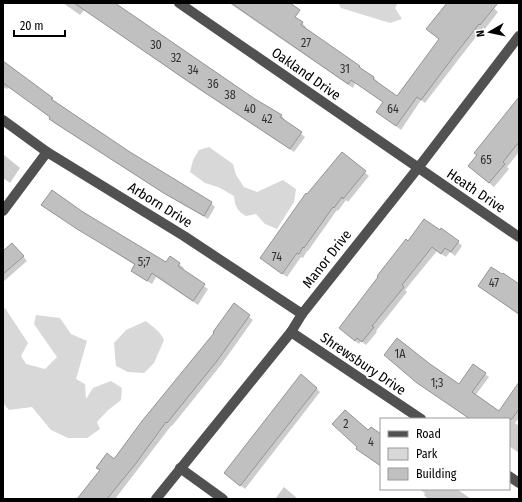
<svg xmlns="http://www.w3.org/2000/svg" width="522" height="502" font-family="'Fira Sans Condensed',sans-serif">
<style>
.green{fill:#d8d8d8}
.shadow{fill:#0003}
.building{fill:#c0c0c0;stroke:#959595}
.lines{fill:none;stroke-linecap:round;stroke-linejoin:round}
.minor{stroke:#515151;stroke-width:10}
.labels{text-anchor:middle;dominant-baseline:central;stroke-width:4;stroke-linejoin:round;paint-order:stroke}
.number-label{font-size:12px;fill:#303030}
.street-label{font-size:14px;fill:#000;stroke:#fff}
</style>
<rect width="100%" height="100%" fill="#fff"/>
<g class="green">
<polygon points="338,3 398,3 395,8 402,19 390,23 341,8"/>
<path d="M209,147L233,164L236,175L244,187L257,192L283,180L296,189L294,202L277,229L265,224L256,214L246,216C237,211 235,206 234,196L218,187L205,183L190,172L193,160L199,150Z"/>
<polygon points="5,308 28,343 21,356 26,364 45,369 57,357 34,324 36,315 60,318 71,334 87,341 76,379 85,384 86,399 93,388 111,381 122,388 121,400 107,411 97,422 100,429 87,438 68,438 51,430 32,407 9,410 3,403 3,309"/>
<path d="M146,321C153,327 161,332 164,340L154,363L144,373L128,372L116,366L114,343L126,330Z"/>
</g>
<g class="shadow">
<polygon points="63,3 113,3 255,99 281,115 285,120 284,121 305,137 294,152 200,90 84,10 80,15"/>
<polygon points="229,3 267,3 302,23 306,27 305,29 360,67 363,71 374,78 378,82 377,83 397,97 440,40 427,29 452,3 488,3 498,12 485,29 483,28 458,60 425,103 421,100 401,130 377,111 383,102 355,83 353,88"/>
<polygon points="3,63 56,102 129,152 211,203 215,207 208,219 168,196 54,123 51,118 9,87 7,89 3,87"/>
<polygon points="519,97 519,152 507,167 509,169 494,187 473,170 478,156 475,153"/>
<polygon points="342,153 369,176 348,202 346,200 338,211 337,210 308,251 307,251 303,258 301,257 287,277 265,261 307,196"/>
<polygon points="3,154 20,168 10,183 3,178"/>
<polygon points="47,209 82,213 166,263 170,257 184,268 182,270 208,289 198,305 156,277 152,284 137,275 133,271 136,266"/>
<polygon points="409,242 458,242 462,246 455,256 450,252 446,257 437,251 405,290 407,292 376,331 377,332 366,345 361,341 359,344 344,332"/>
<polygon points="16,248 27,261 3,282 3,252"/>
<polygon points="519,285 519,315 484,290"/>
<polygon points="234,305 253,320 221,365 172,426 171,426 115,499 79,499 101,471 98,468 114,460 215,333"/>
<polygon points="389,359 429,365 459,385 485,374 489,377 475,396 499,412 519,397 519,418 515,423 519,426 519,453 509,446 509,419 470,419 422,386"/>
<polygon points="316,388 320,392 245,489 229,477"/>
<polygon points="369,432 381,436 381,467 357,449"/>
<polygon points="284,487 298,499 275,499"/>
<polygon points="419,489 457,489 471,499 428,499 424,495 425,493"/>
</g>
<g class="building">
<polygon points="74,3 115,3 255,99 282,115 280,117 302,132 290,149 195,86"/>
<polygon points="231,3 290,3 300,10 295,17 303,22 301,25 360,66 359,67 374,77 373,79 397,96 439,39 426,29 447,3 498,3 480,25 479,24 454,56 421,100 417,97 396,126 376,112 383,102 351,80 348,84"/>
<polygon points="3,61 53,98 51,99 130,152 212,202 204,216 162,192 49,119 50,117 3,83"/>
<polygon points="519,97 519,142 503,162 505,164 489,183 468,166 477,155 474,153"/>
<polygon points="342,152 366,171 343,199 342,197 334,208 333,207 304,248 303,247 299,254 297,253 282,274 260,258 306,193 307,194"/>
<polygon points="52,190 83,212 166,262 170,256 180,263 178,266 205,284 193,301 152,273 147,281 131,271 135,264 77,229 41,205"/>
<polygon points="424,219 440,230 441,228 459,241 451,252 445,248 441,254 432,247 402,285 404,287 372,326 374,327 362,342 357,338 355,341 339,328 378,277 377,276 406,239 408,241"/>
<polygon points="12,243 24,256 3,274 3,251"/>
<polygon points="491,267 502,274 503,273 519,284 519,314 478,286"/>
<polygon points="234,303 250,315 217,361 167,423 166,422 137,462 107,499 77,499 100,470 96,468 107,453 114,459 142,421 214,333 213,332"/>
<polygon points="397,338 430,364 459,384 473,364 486,373 472,392 499,411 519,382 519,409 512,419 470,419 417,383 384,355"/>
<polygon points="301,374 317,388 240,486 224,473"/>
<polygon points="345,410 368,430 371,427 381,434 381,466 356,449 357,447 332,424"/>
</g>
<g class="lines">
<g class="minor">
<polyline points="179,3 519,237"/>
<polyline points="3,120 47,152 184,236 302,314"/>
<polyline points="3,211 47,152"/>
<polyline points="291,332 421,419"/>
<polyline points="180,468 223,499"/>
<polyline points="509,476 519,483"/>
<polyline points="156,499 291,332 302,314 418,168 519,36"/>
</g>
</g>
<g class="labels">
<g class="number-label">
<text x="306" y="43">27</text>
<text x="156" y="45">30</text>
<text x="176" y="58">32</text>
<text x="345" y="69">31</text>
<text x="193" y="70">34</text>
<text x="213" y="84">36</text>
<text x="230" y="95">38</text>
<text x="250" y="109">40</text>
<text x="393" y="109">64</text>
<text x="267" y="119">42</text>
<text x="486" y="160">65</text>
<text x="277" y="257">74</text>
<text x="144" y="262">5;7</text>
<text x="494" y="283">47</text>
<text x="400" y="354">1A</text>
<text x="437" y="383">1;3</text>
<text x="346" y="424">2</text>
<text x="371" y="442">4</text>
</g>
<g class="street-label">
<text transform="translate(306 74) rotate(35)">Oakland Drive</text>
<text transform="translate(476 191) rotate(34)">Heath Drive</text>
<text transform="translate(160 205) rotate(32)">Arborn Drive</text>
<text transform="translate(327 259) rotate(-52)">Manor Drive</text>
<text transform="translate(363 364) rotate(34)">Shrewsbury Drive</text>
</g>
</g>
<rect width="522" height="502" fill="none" stroke="#000000" stroke-width="8"/>
<rect x="380" y="418" width="130" height="72" fill="#ffffff" stroke="#999999"/>
<rect x="388" y="431" width="20" height="6" fill="#515151" stroke="#999999"/>
<text x="416" y="438" font-size="12" fill="#000000">Road</text>
<rect x="388" y="448" width="20" height="12" fill="#d8d8d8" stroke="#999999"/>
<text x="416" y="458" font-size="12" fill="#000000">Park</text>
<rect x="388" y="468" width="20" height="12" fill="#c0c0c0" stroke="#999999"/>
<text x="416" y="478" font-size="12" fill="#000000">Building</text>
<g transform="translate(490 32) rotate(261)" stroke="#ffffff" stroke-width="3" paint-order="stroke">
<path d="M0-3L7 15L0 10L-7 15Z" fill="#000000"/>
<text y="-6" font-size="11" font-weight="bold" text-anchor="middle" fill="#000000">N</text>
</g>
<path d="M14 30v6h51v-6" fill="none" stroke="#000000" stroke-width="2"/>
<text x="20" y="30" font-size="12" fill="#000000" stroke="#ffffff" stroke-width="3" paint-order="stroke">20 m</text>
</svg>
